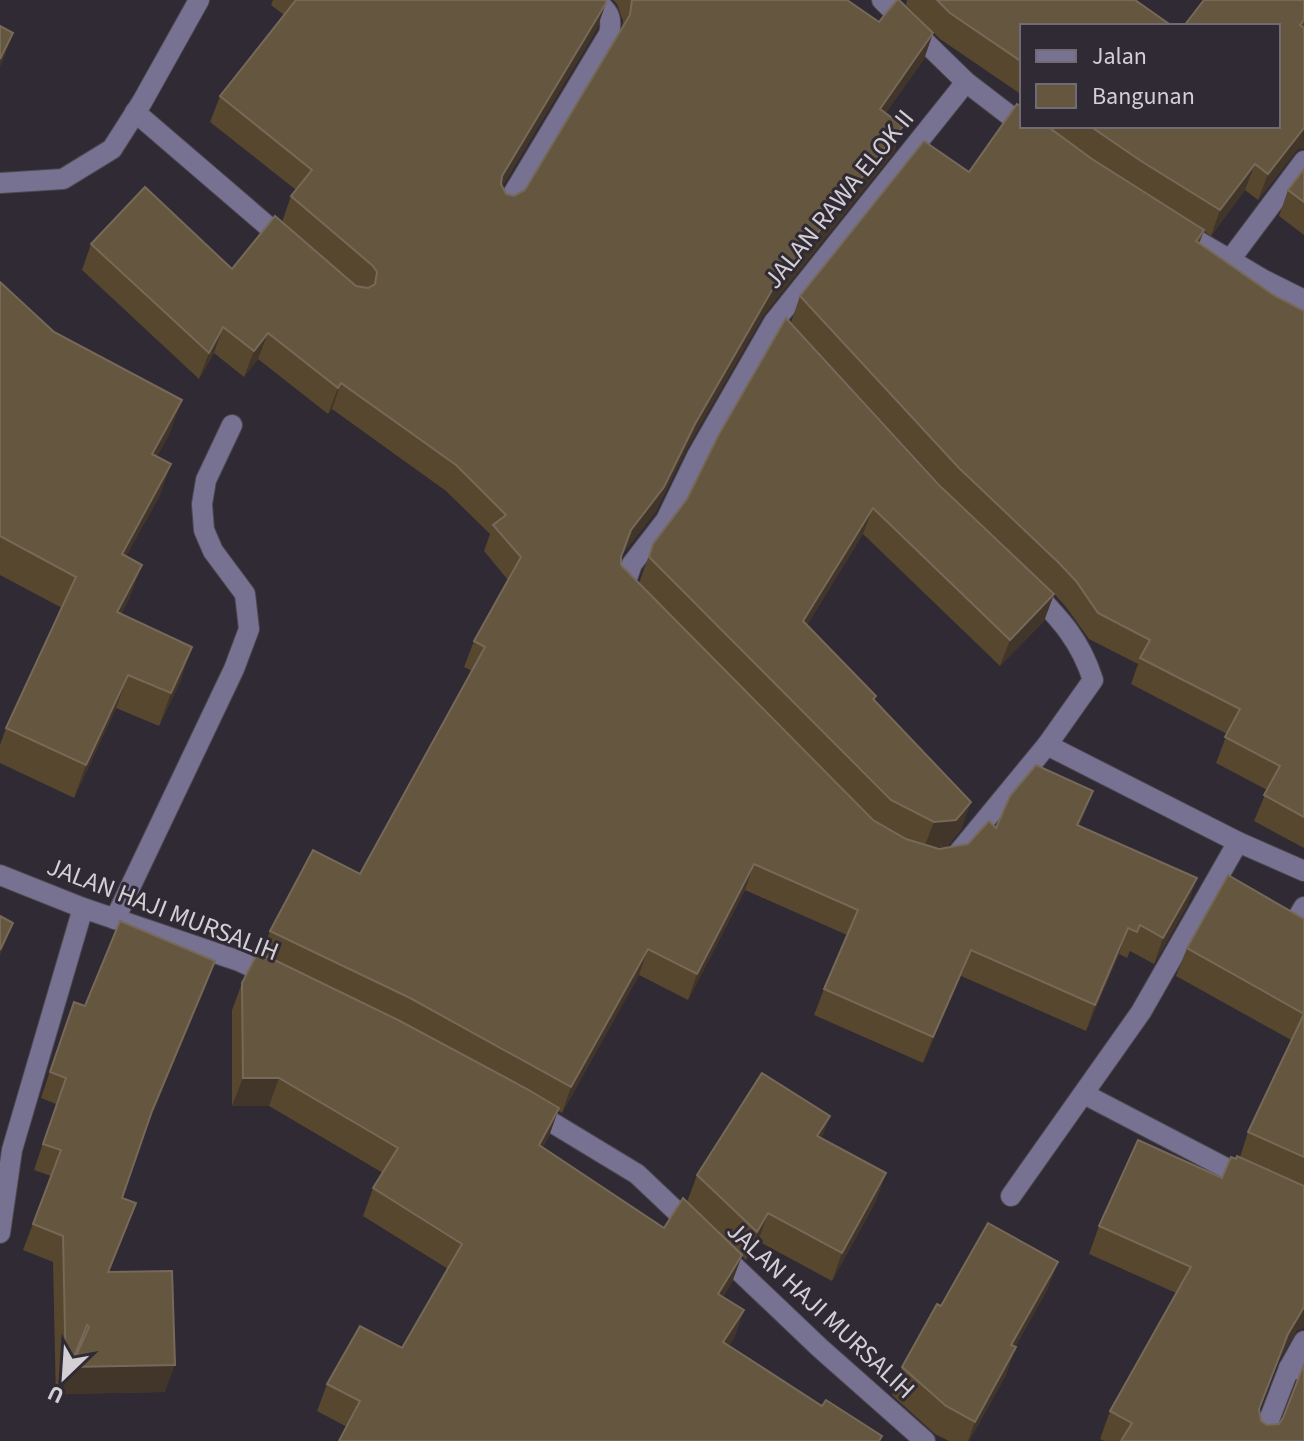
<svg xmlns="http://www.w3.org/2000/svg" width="1304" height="1441" font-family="'Source Sans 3',sans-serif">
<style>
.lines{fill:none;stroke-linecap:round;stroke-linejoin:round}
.minor-casing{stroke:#4d4850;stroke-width:22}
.minor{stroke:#777292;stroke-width:20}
.wall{fill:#57472f;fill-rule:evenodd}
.shaded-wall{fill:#423529}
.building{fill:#655640;stroke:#766958;stroke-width:2}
.labels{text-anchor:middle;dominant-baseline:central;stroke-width:6;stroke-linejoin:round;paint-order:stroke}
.street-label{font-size:26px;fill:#d3cfd5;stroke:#2f2a33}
</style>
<rect width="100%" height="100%" fill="#2f2a33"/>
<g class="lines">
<g class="minor-casing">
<g id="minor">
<polyline points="882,0 966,82 1022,125"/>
<polyline points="135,112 285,241"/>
<polyline points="0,183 63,179 112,149 142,102 199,0"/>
<path d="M504,209L609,34C613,17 608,10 594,0"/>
<polyline points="1176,228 1264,280 1304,300"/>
<polyline points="1229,261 1304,161"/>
<polyline points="798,349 774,322 966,82"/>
<path d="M1032,590C1061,620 1080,640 1093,680L1047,745L1238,842L1304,871"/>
<polyline points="632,595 624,587 632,564 666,520 697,456 774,322"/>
<polyline points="945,861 954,858 1047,745"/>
<polyline points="0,875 83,908 239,961 273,977"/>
<polyline points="115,919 234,669 249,629 245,594 213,551 204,530 202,504 206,480 232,425"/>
<polyline points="1292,927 1304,907"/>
<polyline points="1084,1094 1249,1180"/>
<polyline points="533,1111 637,1174 694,1228"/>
<polyline points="1011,1196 1141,1012 1238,842"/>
<polyline points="0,1233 12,1150 83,908"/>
<polyline points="717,1250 820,1348 925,1441"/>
<polyline points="1289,1368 1304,1341"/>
<polyline points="1261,1441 1289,1368 1304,1370"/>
</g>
</g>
<use href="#minor" class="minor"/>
</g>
<g class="wall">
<path d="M273,0H606L597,29L502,187L506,194L514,196L525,190L622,27L623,21L617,4L613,0H847L879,22L933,33L924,59L885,114L903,126L894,152L763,316L686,450L655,513L621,556V565L639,583L653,544L940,486L1054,594L1044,621L1000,666L863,534L807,625L876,696L875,701L962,828L947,847H934L939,849L968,844L996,828L1093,791L1079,826L1188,904L1154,964L1130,951L1127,958L1119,954L1086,1031L961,976L923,1063L814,1015L824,989L847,935L745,890L688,1000L639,975L562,1113L558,1111L549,1136L543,1147L664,1228L687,1202L697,1175L822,1138L886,1173L876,1201L832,1281L758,1241L746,1260L742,1256L732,1282L723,1297L744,1310L734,1338L728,1346L822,1406L882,1436L880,1441H339L347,1427L317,1411L327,1384L402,1348L448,1269L363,1216L373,1188L383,1173L269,1106H232V1010L242,983L261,954L270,931L360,874L472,671L464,667L474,641L508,580L484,551L490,534L446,491L332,409L328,414L258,359L244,377L214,353L199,379L82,270L91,244L232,269L282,222L291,196L296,190L210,122L220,96L284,15L271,5ZM724,669L876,822L873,820Z"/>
<polygon points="907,0 1135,0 1022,26 1022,95 940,39 906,5"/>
<polygon points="1304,0 1304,149 1298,149 1258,200 1245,190 1211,236 1204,231 1199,244 1275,296 1304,311 1304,848 1254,821 1267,790 1216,763 1227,734 1131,684 1138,664 1089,639 1066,607 1049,588 949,494 791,322 800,296 969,172 1022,126 1278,126"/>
<polygon points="1304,169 1304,235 1279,216 1288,190"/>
<polygon points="0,282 54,332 170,433 157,456 171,464 159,497 126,556 130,597 121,614 181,680 159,726 116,708 74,798 0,763 0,745 6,728 62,608 0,575"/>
<polygon points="1304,919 1304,1328 1297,1330 1278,1362 1259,1410 1261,1421 1267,1425 1304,1441 1104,1441 1100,1439 1110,1411 1176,1293 1089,1254 1099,1226 1222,1178 1236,1159 1240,1157 1248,1132 1291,1040 1176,976 1187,948"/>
<polygon points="215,961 205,988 145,1131 122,1198 136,1203 109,1272 165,1392 61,1394 77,1352 56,1402 53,1262 23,1250 51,1176 34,1170 56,1104 41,1098 64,1029 74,1002 85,1006"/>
<polygon points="1058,1262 1047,1290 1015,1347 1006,1375 969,1441 949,1441 935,1434 892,1395 902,1367 941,1306"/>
</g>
<g class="shaded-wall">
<polygon points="606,3 597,29 493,202 502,176"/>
<polygon points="13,33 3,61 0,67 0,59"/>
<polygon points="933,33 924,59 870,135 880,109"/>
<polygon points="903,126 894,152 763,316 686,450 655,513 621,556 631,530 695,424 772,290"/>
<polygon points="1304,128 1304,149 1298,149 1258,200 1268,174"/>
<polygon points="1255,164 1245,190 1211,236 1220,210"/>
<polygon points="223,327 214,353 199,379 209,353"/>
<polygon points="268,333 258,359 244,377 254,351"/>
<polygon points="341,383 332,409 328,414 338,388"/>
<polygon points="182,400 170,433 141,486 152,454"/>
<polygon points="171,464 159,497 110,586 122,554"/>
<polygon points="873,508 863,534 793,648 803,621"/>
<polygon points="142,565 130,597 105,644 117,612"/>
<polygon points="1054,594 1044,621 1000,666 1010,640"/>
<polygon points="192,647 181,680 159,726 171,693"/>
<polygon points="128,675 116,708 74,798 86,765"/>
<polygon points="1093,791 1083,817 1068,851 1077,825"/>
<polygon points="971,802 962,828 947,847 924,848 934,822"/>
<polygon points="754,864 745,890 688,1000 697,974"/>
<polygon points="1197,878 1188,904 1154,964 1163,938"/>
<polygon points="13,923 3,949 0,956 0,950"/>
<polygon points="1128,928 1119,954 1086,1031 1095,1005"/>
<polygon points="648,949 639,975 562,1113 571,1087"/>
<polygon points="971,950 961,976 923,1063 933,1037"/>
<polygon points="215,961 205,988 142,1138 152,1111"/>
<polygon points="243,1078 279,1078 269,1106 232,1106"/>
<polygon points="559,1108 549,1136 529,1173 539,1145"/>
<polygon points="830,1116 820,1144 817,1136"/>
<polygon points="886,1173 876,1201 832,1281 842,1253"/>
<polygon points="136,1203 126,1230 99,1299 108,1272"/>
<polygon points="768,1213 758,1241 746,1260 757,1232"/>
<polygon points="742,1255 732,1282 708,1321 718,1294"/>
<polygon points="1058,1262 1047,1290 1001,1373 1011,1345"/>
<polygon points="1304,1307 1304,1328 1297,1330 1278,1362 1288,1334"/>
<polygon points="744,1310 734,1338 713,1370 723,1342"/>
<polygon points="87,1325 77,1352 56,1402 66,1376"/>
<polygon points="1016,1347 1006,1375 969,1441 968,1441 975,1422"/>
<polygon points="175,1365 165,1392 61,1394 71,1367"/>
</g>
<g class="building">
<polygon points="296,0 606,0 606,3 502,176 501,184 506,194 514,196 525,190 630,15 632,0 847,0 879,22 897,0 899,0 933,33 880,109 903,126 772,290 695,424 664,487 631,530 621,557 621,565 873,820 906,839 939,849 968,844 989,821 996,828 1010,796 1036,765 1093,791 1077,825 1197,878 1163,938 1140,925 1137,932 1128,928 1095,1005 971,950 933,1037 824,989 858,910 754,864 697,974 648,949 571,1087 410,998 270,931 313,850 360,874 485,647 474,641 521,557 493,525 506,515 456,465 341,383 338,388 268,333 254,351 223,327 209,353 91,244 145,187 232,269 275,216 356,286 368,288 375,284 377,272 373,266 291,196 312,170 220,96"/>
<polygon points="937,0 1135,0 1172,26 1022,26 1022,62 950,13"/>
<polygon points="1204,0 1304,0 1304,20 1300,25 1304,28 1304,128 1268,174 1255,164 1220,210 1141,161 1090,126 1278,126 1278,26 1184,26"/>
<polygon points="0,26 13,33 0,59"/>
<polygon points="1017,104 1022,108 1022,126 1047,126 1092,159 1204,230 1196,241 1275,296 1304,311 1304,817 1264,795 1280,766 1225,737 1240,709 1140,658 1150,640 1098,613 1076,581 1058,562 959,468 800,296 924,141 969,172"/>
<polygon points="1304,169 1304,202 1288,190"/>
<polygon points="0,282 54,332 182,400 152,454 171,464 122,554 142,565 117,612 192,647 171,693 128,675 86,765 6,728 76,577 0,536"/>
<polygon points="786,318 940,486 1054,594 1010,640 873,508 803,621 876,696 873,699 971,802 956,820 934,822 891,800 649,557 653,544 687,499 718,436"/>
<polygon points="1228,875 1304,919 1304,1157 1248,1132 1304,1014 1187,948"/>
<polygon points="0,916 13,923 0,950"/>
<polygon points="120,921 215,961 152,1111 122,1198 136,1203 108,1272 172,1271 175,1365 71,1367 89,1327 87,1325 66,1376 63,1236 33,1224 61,1150 43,1144 66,1078 50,1072 74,1002 85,1006"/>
<polygon points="258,952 398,1020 527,1089 559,1108 539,1145 664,1228 683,1198 742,1255 718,1294 744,1310 723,1342 822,1406 826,1400 882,1436 879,1441 339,1441 360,1401 327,1384 360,1326 402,1348 462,1244 373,1188 398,1148 279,1078 243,1078 242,983"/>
<polygon points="762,1073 830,1116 817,1136 886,1173 842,1253 768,1213 757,1232 697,1175"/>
<polygon points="1138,1140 1222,1178 1231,1157 1236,1159 1237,1156 1304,1186 1304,1307 1288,1334 1259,1409 1261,1421 1267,1425 1279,1424 1283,1418 1304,1364 1304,1441 1121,1441 1132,1423 1110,1411 1191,1267 1099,1226"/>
<polygon points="988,1223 1058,1262 1011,1345 1016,1347 975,1422 946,1406 902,1367 937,1304 941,1306"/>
</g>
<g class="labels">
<g class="street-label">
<text transform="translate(839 199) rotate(-51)">JALAN RAWA ELOK II</text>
<text transform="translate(163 909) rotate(21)">JALAN HAJI MURSALIH</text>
<text transform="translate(821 1310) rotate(43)">JALAN HAJI MURSALIH</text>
</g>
</g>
<rect x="1020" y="24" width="260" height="104" fill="#2f2a33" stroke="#716c74" stroke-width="2"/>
<rect x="1036" y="50" width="40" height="12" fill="#777292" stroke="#716c74" stroke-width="2"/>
<text x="1092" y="64" font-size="24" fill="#d3cfd5">Jalan</text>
<rect x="1036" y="84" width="40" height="24" fill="#655640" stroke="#716c74" stroke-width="2"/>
<text x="1092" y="104" font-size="24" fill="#d3cfd5">Bangunan</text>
<g transform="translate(64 1377) rotate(205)" stroke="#2f2a33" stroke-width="6" paint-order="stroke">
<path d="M0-6L14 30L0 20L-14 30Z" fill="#d3cfd5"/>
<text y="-12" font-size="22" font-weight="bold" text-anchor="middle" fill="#d3cfd5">U</text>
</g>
</svg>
